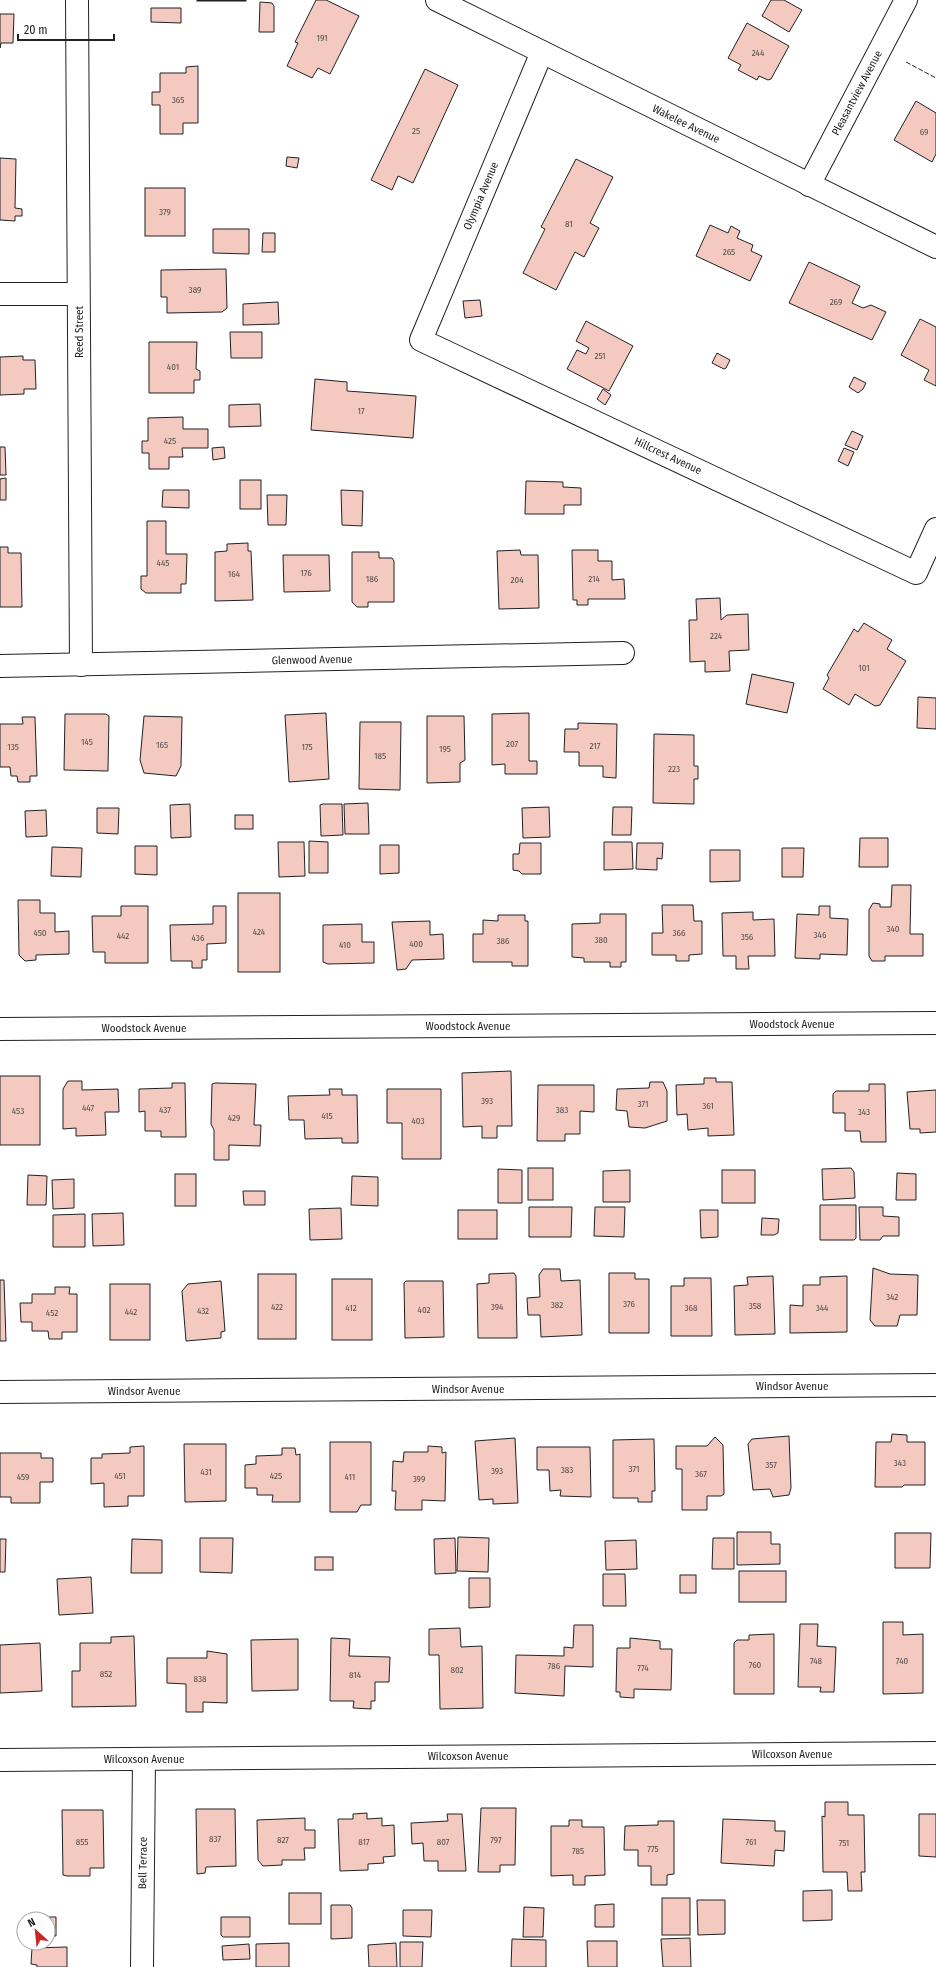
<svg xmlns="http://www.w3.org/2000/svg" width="936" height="1967" font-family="'Fira Sans Condensed',sans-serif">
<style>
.building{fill:#f3c9c0;stroke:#222}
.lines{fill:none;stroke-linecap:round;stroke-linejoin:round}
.minor-casing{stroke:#222;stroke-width:24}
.tertiary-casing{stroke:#222;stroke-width:24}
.minor{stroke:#fff;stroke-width:22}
.tertiary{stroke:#fff;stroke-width:22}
.fence{stroke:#222;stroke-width:1;stroke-dasharray:5 2;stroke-linecap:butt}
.labels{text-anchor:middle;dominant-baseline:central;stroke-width:3;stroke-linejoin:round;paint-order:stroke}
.number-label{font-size:9px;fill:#564c4a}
.street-label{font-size:11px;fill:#222;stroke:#fff}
</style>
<rect width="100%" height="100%" fill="#fff"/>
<g class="building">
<rect x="197" y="0" width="49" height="1"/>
<polygon points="316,0 326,0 359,16 330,74 318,68 312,78 287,66 298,43 295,42"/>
<polygon points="771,0 784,0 802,10 789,32 762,16"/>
<polygon points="260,2 272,3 274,6 274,32 259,32"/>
<polygon points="151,8 181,8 181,23 151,22"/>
<polygon points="0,14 14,14 13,43 1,43 0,48"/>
<polygon points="747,23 789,46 771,79 768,80 759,76 757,80 738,70 741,65 728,58"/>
<polygon points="198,66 198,123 183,123 183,134 160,134 160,105 152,105 152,92 160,92 160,73 186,73 186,67"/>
<polygon points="425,69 458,85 413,183 398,176 392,190 371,180"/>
<polygon points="916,101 936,113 936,154 932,162 894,140"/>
<polygon points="287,157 299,158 297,168 286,166"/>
<polygon points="0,158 16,159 15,208 22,209 22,216 15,216 15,221 0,220"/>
<polygon points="576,159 613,177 590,223 599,228 584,257 575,252 556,290 523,273 545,229 541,227"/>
<rect x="145" y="188" width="40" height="48"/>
<polygon points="710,225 728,233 731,226 740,231 737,238 753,245 751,251 762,256 750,281 696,256"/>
<polygon points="213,229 249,229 249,254 213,253"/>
<polygon points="263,233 275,233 275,252 262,252"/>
<polygon points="809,262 860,286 852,303 863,308 871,305 886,312 872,340 789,303"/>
<polygon points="226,269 227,308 222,312 167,313 167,297 161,297 161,270"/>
<polygon points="480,300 482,316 465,318 463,301"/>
<polygon points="278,302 279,324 243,325 243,304"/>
<polygon points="920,319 936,327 936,386 924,380 929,370 901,355"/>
<polygon points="586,321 633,346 609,391 567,369 577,350 586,354 589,348 576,341"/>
<polygon points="230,332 262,332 262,358 231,358"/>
<polygon points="149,342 197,342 196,369 200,371 200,380 194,380 194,393 149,393"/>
<polygon points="717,353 730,360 726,368 724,369 712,363"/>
<polygon points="23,356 23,360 35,360 36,389 24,389 24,394 0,395 0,357"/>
<polygon points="854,377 866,383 863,389 858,393 849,387"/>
<polygon points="315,379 347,382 347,391 416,396 413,438 311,430"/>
<polygon points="603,389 611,395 605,405 597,399"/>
<polygon points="260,404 261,426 229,427 229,405"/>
<polygon points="183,417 183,429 208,429 208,448 182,448 183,457 169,457 169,469 149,469 149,453 142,453 142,441 148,441 148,418"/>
<polygon points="852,431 863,436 857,450 845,445"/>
<polygon points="0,447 5,447 6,475 0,475"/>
<polygon points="224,447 225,458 213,460 212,448"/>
<polygon points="844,448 854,452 848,466 838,461"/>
<polygon points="6,478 6,500 0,500 0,479"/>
<rect x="240" y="480" width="21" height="29"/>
<polygon points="526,481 563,482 563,487 581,488 581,505 564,505 564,514 525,514"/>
<polygon points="163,490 189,490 189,508 162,507"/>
<polygon points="341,490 363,491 362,526 342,525"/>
<polygon points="267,495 287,495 286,525 268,525"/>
<polygon points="147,521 166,521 166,554 187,554 186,584 181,584 181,593 146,593 141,589 141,576 147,576"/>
<polygon points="248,543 248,551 251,551 253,600 215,601 215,552 227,551 227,544"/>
<polygon points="0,547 8,547 8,553 21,553 22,607 0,607"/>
<polygon points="520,550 521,555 538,555 539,608 499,609 497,551"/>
<polygon points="572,550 598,550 598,561 612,561 612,580 624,579 625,599 588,599 588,605 577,605 577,600 573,600"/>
<polygon points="352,552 379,552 379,558 392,558 394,561 394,602 368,602 368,607 357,607 352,602"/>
<polygon points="283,555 329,555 330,591 284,592"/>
<polygon points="720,598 721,620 727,615 748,614 749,650 729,651 730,671 705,672 705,661 690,662 689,620 697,620 696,599"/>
<polygon points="864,623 892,640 887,649 906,661 880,705 875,706 855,694 849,705 823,689 829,678 827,675 854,629 858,632"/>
<polygon points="752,674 794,683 787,713 746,704"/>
<polygon points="918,697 936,698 936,729 917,728"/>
<polygon points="326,713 329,779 289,782 285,715"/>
<polygon points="529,713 529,761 537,761 537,774 505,774 505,764 492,765 492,714"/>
<polygon points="65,714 106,714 109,716 108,771 64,770"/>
<polygon points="144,716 182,717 181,766 176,776 144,773 140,760"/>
<polygon points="427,716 464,716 465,760 460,763 460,782 427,783"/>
<polygon points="22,717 35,717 37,776 30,776 30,782 18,782 17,776 11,776 10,767 0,767 0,724 23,724"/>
<polygon points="360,722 401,722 400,790 359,789"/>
<polygon points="578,723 617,724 616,778 603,777 603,766 579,766 579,752 564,752 565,729 578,729"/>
<polygon points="654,734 694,735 694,766 698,766 698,779 694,779 694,804 653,803"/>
<polygon points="368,803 369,834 345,834 344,804"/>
<polygon points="190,804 191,837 171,838 170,805"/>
<polygon points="323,804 342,804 343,835 321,836 320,805"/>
<polygon points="549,807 550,837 523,838 522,808"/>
<polygon points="613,807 632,807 631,835 612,835"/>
<polygon points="97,808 119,808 118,834 97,833"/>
<polygon points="46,810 47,836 26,837 25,811"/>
<rect x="235" y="815" width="18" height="14"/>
<polygon points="860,838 888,838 888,867 859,867"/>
<polygon points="309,841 328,842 328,873 309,873"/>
<polygon points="278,842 304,842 305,876 279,877"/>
<polygon points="604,842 632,842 633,869 604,870"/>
<polygon points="520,843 541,843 541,874 522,874 519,871 513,870 513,854 519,854"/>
<polygon points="637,843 663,843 662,859 657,858 657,870 636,869"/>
<polygon points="380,845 399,845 399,873 380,874"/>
<polygon points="135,846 157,846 157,875 135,874"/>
<polygon points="52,847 82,848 81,877 51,876"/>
<polygon points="782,848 804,848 803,877 782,877"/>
<polygon points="710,850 740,850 740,881 710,882"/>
<polygon points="892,885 911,885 910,934 923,934 923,956 885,956 885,961 872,961 869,956 869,910 873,903 880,904 880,907 891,907"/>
<rect x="238" y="893" width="42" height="79"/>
<polygon points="18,900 40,900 40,913 55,913 55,932 69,931 69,954 36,955 36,960 25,961 19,955"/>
<polygon points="662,905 693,905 694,921 702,921 702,954 689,955 689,961 676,961 676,955 652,955 652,933 663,933"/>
<polygon points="121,906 148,906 148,963 105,963 105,952 93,952 92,916 121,916"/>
<polygon points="213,906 226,906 226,943 207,944 207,960 202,960 202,968 192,968 192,961 171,961 170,925 213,924"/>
<polygon points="819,906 830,906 830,918 848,919 847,955 820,954 820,959 795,958 797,914 819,915"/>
<polygon points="753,912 753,920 774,919 775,956 748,956 749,969 736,969 736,956 723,956 722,913"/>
<polygon points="600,914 626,914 626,962 621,962 621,967 610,967 610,962 584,962 584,958 572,957 572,924 600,923"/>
<polygon points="498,915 525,915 525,921 528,921 528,966 512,966 512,962 473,962 473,934 483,934 483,920 498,921"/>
<polygon points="430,921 430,935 443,934 444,959 412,960 406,969 397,970 392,922"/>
<polygon points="362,924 362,942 374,942 374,963 328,964 323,962 323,925"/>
<polygon points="511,1071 512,1126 497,1126 497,1138 482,1138 482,1126 463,1127 462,1073"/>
<rect x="0" y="1076" width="40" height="69"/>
<polygon points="704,1078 716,1078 716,1082 732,1082 734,1135 708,1136 708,1128 688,1130 687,1114 677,1115 676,1085 704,1084"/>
<polygon points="68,1081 82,1081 82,1090 118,1089 119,1112 105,1112 106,1135 76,1136 76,1128 63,1129 63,1089"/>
<polygon points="650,1082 663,1082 667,1091 667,1121 645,1128 629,1127 627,1111 616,1110 617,1089 649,1088"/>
<polygon points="172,1083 185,1083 186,1137 161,1137 161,1131 145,1131 145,1111 139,1112 139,1089 172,1088"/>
<polygon points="215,1083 256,1084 254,1125 261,1125 260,1146 229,1145 229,1160 214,1160 214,1130 211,1124 212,1084"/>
<polygon points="869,1084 885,1084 886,1142 861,1142 860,1131 845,1131 845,1113 833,1113 833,1094 836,1091 869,1091"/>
<polygon points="538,1085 594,1085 594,1112 580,1111 580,1134 565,1134 565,1141 537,1141"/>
<polygon points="329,1089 342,1089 342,1095 357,1095 358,1143 342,1143 342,1138 305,1139 304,1120 289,1120 288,1096 330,1095"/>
<polygon points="387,1089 441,1089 441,1159 402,1159 402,1123 387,1123"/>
<polygon points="936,1090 936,1132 920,1133 920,1129 910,1129 907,1092"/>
<rect x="528" y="1168" width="25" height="32"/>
<polygon points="851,1168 854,1172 855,1198 823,1200 822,1169"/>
<polygon points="498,1169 522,1170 522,1203 498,1203"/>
<polygon points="630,1170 630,1202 603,1202 603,1171"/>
<rect x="722" y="1170" width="33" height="33"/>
<polygon points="897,1173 916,1174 916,1200 896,1200"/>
<rect x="175" y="1174" width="21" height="32"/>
<polygon points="28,1175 47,1176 46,1205 27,1205"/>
<polygon points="352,1176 378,1177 378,1206 351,1205"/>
<polygon points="74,1179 74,1208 53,1209 52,1180"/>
<polygon points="243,1191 265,1191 265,1205 244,1205"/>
<polygon points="820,1205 856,1205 856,1238 854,1240 820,1240"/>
<polygon points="529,1207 572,1207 571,1237 529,1237"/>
<polygon points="595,1207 625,1207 624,1237 594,1236"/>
<polygon points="859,1207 883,1207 883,1216 899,1217 899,1236 883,1236 880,1240 860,1240"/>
<polygon points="341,1208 342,1239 310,1240 309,1209"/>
<rect x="458" y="1210" width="39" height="29"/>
<polygon points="700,1210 718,1210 718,1237 701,1238"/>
<polygon points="123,1213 124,1245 93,1246 92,1214"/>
<polygon points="85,1214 85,1247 53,1247 53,1215"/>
<polygon points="762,1218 779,1219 778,1233 774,1235 761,1235"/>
<polygon points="873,1268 890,1274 918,1275 917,1315 900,1315 897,1326 875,1326 870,1320"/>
<polygon points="543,1269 560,1269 561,1281 580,1280 582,1335 541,1337 540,1315 528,1315 527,1298 540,1297 539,1275"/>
<polygon points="514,1273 516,1276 517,1338 478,1338 477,1284 489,1283 489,1274"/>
<polygon points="609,1273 635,1273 635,1279 649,1279 649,1333 609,1333"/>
<rect x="258" y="1274" width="38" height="65"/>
<polygon points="773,1276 775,1334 735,1335 734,1286 748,1285 747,1277"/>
<polygon points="847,1276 847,1332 790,1333 790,1305 803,1306 803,1285 820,1285 820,1277"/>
<polygon points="684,1278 711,1278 712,1336 671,1336 671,1286 684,1286"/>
<rect x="332" y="1279" width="40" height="61"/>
<polygon points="0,1280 4,1280 6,1341 0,1341"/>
<polygon points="221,1281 225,1331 221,1332 221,1338 186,1341 182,1291 188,1284"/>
<polygon points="406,1281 443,1281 444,1337 405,1338 404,1283"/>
<rect x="110" y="1284" width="40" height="56"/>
<polygon points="55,1287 70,1287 69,1294 77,1294 77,1332 62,1332 62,1339 49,1339 48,1331 32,1331 32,1322 21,1322 20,1303 32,1303 32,1294 55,1294"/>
<polygon points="892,1434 907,1435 907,1442 925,1442 925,1485 904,1485 902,1487 875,1487 876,1442 891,1442"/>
<polygon points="789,1436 791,1488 789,1495 773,1497 770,1489 753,1490 748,1444 752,1439"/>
<polygon points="715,1437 723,1445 724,1494 721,1496 707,1496 707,1510 682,1510 682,1469 676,1469 676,1446 707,1446"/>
<polygon points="515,1438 518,1503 493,1504 493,1499 479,1500 475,1441"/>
<polygon points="654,1439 655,1491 652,1491 652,1502 638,1502 638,1498 613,1498 613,1440"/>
<polygon points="330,1442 371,1442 371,1505 361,1505 357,1512 330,1512"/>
<polygon points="184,1444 226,1444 226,1501 185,1502"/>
<polygon points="144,1446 144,1496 128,1496 128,1506 104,1507 104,1483 91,1484 91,1458 102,1458 102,1454 130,1453 130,1447"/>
<polygon points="428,1446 442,1447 442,1453 446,1452 445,1501 422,1500 422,1510 395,1510 396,1491 392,1491 393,1461 403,1462 404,1452 428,1452"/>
<polygon points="537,1447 590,1447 591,1497 560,1496 561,1490 550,1491 549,1470 537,1470"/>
<polygon points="282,1448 295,1448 296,1455 300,1454 300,1502 272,1502 273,1495 257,1495 257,1488 245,1488 245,1465 256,1464 256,1456 282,1455"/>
<polygon points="0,1453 41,1453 41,1458 53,1458 53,1482 40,1482 40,1503 11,1503 11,1497 0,1497"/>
<polygon points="737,1532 771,1532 771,1544 780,1544 780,1564 737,1565"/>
<polygon points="895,1533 931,1533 930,1568 895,1568"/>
<polygon points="458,1537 489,1538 488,1572 457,1571"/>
<polygon points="200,1538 233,1538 232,1573 200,1572"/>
<polygon points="455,1538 456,1573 435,1574 434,1539"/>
<polygon points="713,1538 734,1538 734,1569 712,1569"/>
<polygon points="0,1539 6,1539 5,1572 0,1572"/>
<polygon points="132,1539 162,1540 162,1573 131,1573"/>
<polygon points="636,1540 637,1569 606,1570 605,1541"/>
<rect x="315" y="1557" width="18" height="13"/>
<rect x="739" y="1571" width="47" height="31"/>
<polygon points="603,1574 625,1574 626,1606 603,1606"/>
<rect x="680" y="1575" width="16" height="18"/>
<polygon points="91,1577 93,1613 59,1615 57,1579"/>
<polygon points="469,1578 490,1578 490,1607 469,1608"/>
<polygon points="883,1622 903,1622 903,1635 923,1634 923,1693 883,1694"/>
<polygon points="800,1624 818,1624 817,1646 836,1647 834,1692 820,1692 821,1687 798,1687"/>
<polygon points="574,1625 593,1625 593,1667 565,1666 564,1696 515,1693 516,1655 564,1656 564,1647 573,1648"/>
<polygon points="460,1628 461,1647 482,1646 483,1708 440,1709 439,1655 429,1655 429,1629"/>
<polygon points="774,1634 774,1694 734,1694 734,1643 737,1640 749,1640 749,1635"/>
<polygon points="134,1636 136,1706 72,1707 72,1671 80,1671 80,1643 111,1643 111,1637"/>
<polygon points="331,1638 350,1639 349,1656 390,1657 389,1682 375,1682 375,1701 371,1701 371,1709 353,1708 354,1701 330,1701"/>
<polygon points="630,1638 660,1641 660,1649 672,1649 671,1690 634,1689 634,1698 620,1697 620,1692 616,1692 617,1648 630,1648"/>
<polygon points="298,1639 298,1690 252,1691 251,1640"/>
<polygon points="40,1643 42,1691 0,1693 0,1645"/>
<polygon points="207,1651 227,1654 227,1703 203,1702 203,1712 186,1712 186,1684 167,1683 167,1658 207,1658"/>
<polygon points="825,1802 848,1802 848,1815 864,1815 865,1872 861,1872 862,1891 848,1891 847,1872 823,1872 822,1816 825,1817"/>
<polygon points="481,1808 516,1808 515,1865 500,1865 500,1872 478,1872"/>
<polygon points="196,1809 235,1809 236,1866 206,1867 205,1873 197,1874"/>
<polygon points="62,1810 103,1810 104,1868 90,1868 90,1876 67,1876 63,1875"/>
<polygon points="367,1813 367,1819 382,1818 382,1826 394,1825 395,1856 383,1857 384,1863 368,1864 368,1870 340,1871 338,1819 353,1819 353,1814"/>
<polygon points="447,1814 462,1814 466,1871 438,1871 438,1861 424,1861 423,1843 412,1844 411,1823 448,1821"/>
<polygon points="919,1814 936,1814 936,1857 919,1856"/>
<polygon points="305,1818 305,1830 315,1830 315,1848 304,1848 305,1860 282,1860 282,1865 263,1866 258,1860 257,1820"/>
<polygon points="723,1819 775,1821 775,1831 785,1831 784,1851 775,1850 774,1866 721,1863"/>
<polygon points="569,1820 582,1820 582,1827 604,1827 605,1875 585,1876 585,1885 573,1885 573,1875 551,1876 551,1826 569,1826"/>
<polygon points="658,1821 674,1821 674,1874 667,1875 667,1885 651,1885 651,1866 638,1866 638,1850 624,1850 625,1826 658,1825"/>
<polygon points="832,1890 832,1920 803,1921 803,1891"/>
<rect x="289" y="1893" width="32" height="31"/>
<rect x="662" y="1898" width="28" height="37"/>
<polygon points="697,1900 725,1900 725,1934 698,1935"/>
<polygon points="614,1904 614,1927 595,1927 595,1905"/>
<polygon points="331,1905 350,1905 352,1908 352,1938 331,1939"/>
<polygon points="524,1907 544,1908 543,1937 523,1937"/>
<polygon points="403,1910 432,1910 431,1937 403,1936"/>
<polygon points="27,1917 56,1917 56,1936 48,1936 48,1919 27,1919"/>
<polygon points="221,1917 250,1917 250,1937 223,1937 221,1935"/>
<polygon points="690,1938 691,1967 663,1967 661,1939"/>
<polygon points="512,1939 546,1940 546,1967 511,1967"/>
<polygon points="587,1941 617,1941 617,1967 588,1967"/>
<polygon points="400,1942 423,1942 422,1967 400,1967"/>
<polygon points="289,1943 289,1967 256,1967 256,1944"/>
<polygon points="396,1943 397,1967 369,1967 368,1945"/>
<polygon points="249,1944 250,1959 223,1960 222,1946"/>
<polygon points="67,1947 67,1967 37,1967 37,1965 31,1964 32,1948"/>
</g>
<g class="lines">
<g class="minor-casing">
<g id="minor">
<polyline points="77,0 81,665"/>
<polyline points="437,0 936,247"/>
<polyline points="542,52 421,340 916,573 936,529"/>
<polyline points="809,185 906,0"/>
<polyline points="0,294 78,294"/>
<polyline points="0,666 623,653"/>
<polyline points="0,1029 936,1023"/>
<polyline points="0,1392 936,1385"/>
<polyline points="142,1967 144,1759"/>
</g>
</g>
<g class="tertiary-casing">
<polyline id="tertiary" points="0,1760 936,1753"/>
</g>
<use href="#minor" class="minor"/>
<use href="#tertiary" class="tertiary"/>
<polyline class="fence" points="906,62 936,78"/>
</g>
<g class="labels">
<g class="number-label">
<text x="322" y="38">191</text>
<text x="758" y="53">244</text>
<text x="178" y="100">365</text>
<text x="416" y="131">25</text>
<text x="924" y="132">69</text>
<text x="165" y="212">379</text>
<text x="569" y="224">81</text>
<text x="729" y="252">265</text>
<text x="195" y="290">389</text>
<text x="836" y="302">269</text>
<text x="600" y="356">251</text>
<text x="173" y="367">401</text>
<text x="361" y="411">17</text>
<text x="170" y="441">425</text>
<text x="163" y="563">445</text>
<text x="306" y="573">176</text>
<text x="234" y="574">164</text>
<text x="372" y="579">186</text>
<text x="594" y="579">214</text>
<text x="517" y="580">204</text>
<text x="716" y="636">224</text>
<text x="864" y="668">101</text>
<text x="87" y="742">145</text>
<text x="512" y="744">207</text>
<text x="162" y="745">165</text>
<text x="595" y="746">217</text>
<text x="13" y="747">135</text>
<text x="307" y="747">175</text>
<text x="445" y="749">195</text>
<text x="380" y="756">185</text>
<text x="674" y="769">223</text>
<text x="893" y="929">340</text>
<text x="259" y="932">424</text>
<text x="40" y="933">450</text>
<text x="679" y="933">366</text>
<text x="820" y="935">346</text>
<text x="123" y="936">442</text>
<text x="747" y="937">356</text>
<text x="198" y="938">436</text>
<text x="601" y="940">380</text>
<text x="503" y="941">386</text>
<text x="416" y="944">400</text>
<text x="345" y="945">410</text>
<text x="487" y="1101">393</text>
<text x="643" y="1104">371</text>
<text x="708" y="1106">361</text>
<text x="88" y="1108">447</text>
<text x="165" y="1110">437</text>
<text x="562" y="1110">383</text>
<text x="18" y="1111">453</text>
<text x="864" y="1112">343</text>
<text x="327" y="1116">415</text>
<text x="234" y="1118">429</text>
<text x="418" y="1121">403</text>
<text x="892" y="1297">342</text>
<text x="629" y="1304">376</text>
<text x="557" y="1305">382</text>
<text x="755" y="1306">358</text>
<text x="277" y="1307">422</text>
<text x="497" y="1307">394</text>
<text x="351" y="1308">412</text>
<text x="691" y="1308">368</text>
<text x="822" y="1308">344</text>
<text x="424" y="1310">402</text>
<text x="203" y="1311">432</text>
<text x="131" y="1312">442</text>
<text x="52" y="1313">452</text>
<text x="900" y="1463">343</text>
<text x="771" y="1465">357</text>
<text x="634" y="1469">371</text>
<text x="567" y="1470">383</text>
<text x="497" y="1471">393</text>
<text x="206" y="1472">431</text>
<text x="701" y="1474">367</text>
<text x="120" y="1476">451</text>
<text x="276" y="1476">425</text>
<text x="23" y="1477">459</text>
<text x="350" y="1477">411</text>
<text x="419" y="1479">399</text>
<text x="816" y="1661">748</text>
<text x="902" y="1661">740</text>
<text x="755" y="1665">760</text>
<text x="554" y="1666">786</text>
<text x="643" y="1668">774</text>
<text x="457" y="1670">802</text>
<text x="106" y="1674">852</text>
<text x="355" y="1675">814</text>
<text x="200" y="1679">838</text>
<text x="215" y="1839">837</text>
<text x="283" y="1840">827</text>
<text x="496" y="1840">797</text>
<text x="82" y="1842">855</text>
<text x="364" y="1842">817</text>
<text x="443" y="1842">807</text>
<text x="751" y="1842">761</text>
<text x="844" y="1843">751</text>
<text x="653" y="1849">775</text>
<text x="578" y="1851">785</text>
</g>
<g class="street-label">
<text transform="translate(857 93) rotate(-62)">Pleasantview Avenue</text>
<text transform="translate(686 124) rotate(26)">Wakelee Avenue</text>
<text transform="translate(481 196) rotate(-67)">Olympia Avenue</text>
<text transform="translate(79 332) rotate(-90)">Reed Street</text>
<text transform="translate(668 456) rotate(25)">Hillcrest Avenue</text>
<text transform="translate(312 660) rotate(-1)">Glenwood Avenue</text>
<text x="792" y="1024">Woodstock Avenue</text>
<text x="468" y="1026">Woodstock Avenue</text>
<text x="144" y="1028">Woodstock Avenue</text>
<text x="792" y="1386">Windsor Avenue</text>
<text x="468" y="1389">Windsor Avenue</text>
<text x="144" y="1391">Windsor Avenue</text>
<text x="792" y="1754">Wilcoxson Avenue</text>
<text x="468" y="1756">Wilcoxson Avenue</text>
<text x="144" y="1759">Wilcoxson Avenue</text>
<text transform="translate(143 1863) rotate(-89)">Bell Terrace</text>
</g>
</g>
<g transform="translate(36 1931) rotate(333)"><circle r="19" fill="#ffffff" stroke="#a7a7a7"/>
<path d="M0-3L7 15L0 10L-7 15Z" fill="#c62828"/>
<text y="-6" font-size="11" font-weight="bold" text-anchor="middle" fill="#222222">N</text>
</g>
<path d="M18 34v6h96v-6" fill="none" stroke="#222222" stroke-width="2"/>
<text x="24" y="34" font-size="12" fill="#222222" stroke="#ffffff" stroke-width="3" paint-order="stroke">20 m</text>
</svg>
